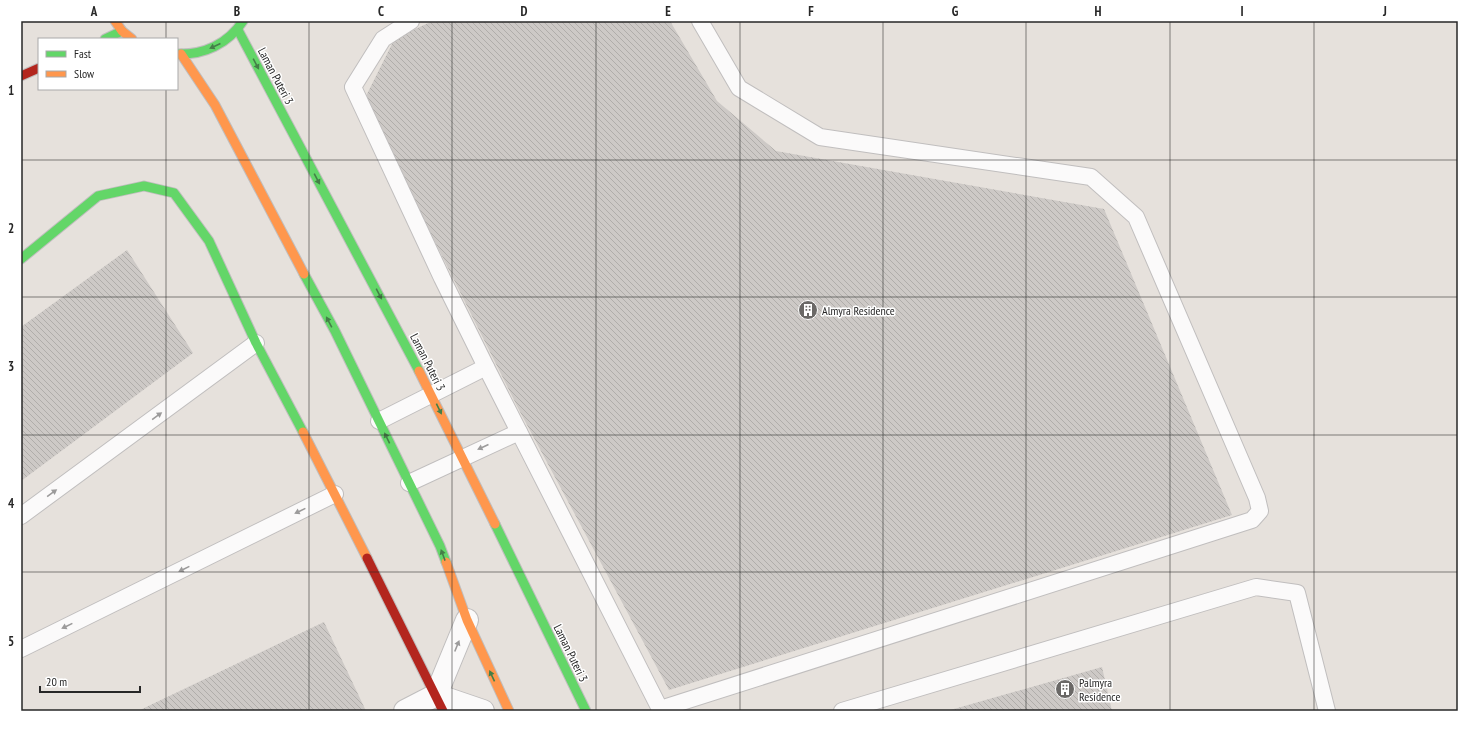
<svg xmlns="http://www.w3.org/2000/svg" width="1479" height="732" font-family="'PT Sans Narrow',sans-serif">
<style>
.building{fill:url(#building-back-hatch)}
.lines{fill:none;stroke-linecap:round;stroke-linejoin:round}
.lane-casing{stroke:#c0bebe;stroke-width:18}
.street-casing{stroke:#c0bebe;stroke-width:24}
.fast-casing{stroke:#c0bebe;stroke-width:11}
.slow-casing{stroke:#c0bebe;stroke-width:11}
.jam-casing{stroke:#c0bebe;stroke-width:11}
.lane{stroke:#fbfafa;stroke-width:16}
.street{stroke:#fbfafa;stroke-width:22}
.fast{stroke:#63d668;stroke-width:9}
.slow{stroke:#ff974d;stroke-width:9}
.jam{stroke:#b3261e;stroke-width:9}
.oneway{fill:#457e48}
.oneway2{fill:#9c9b9b}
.grid{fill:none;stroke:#272727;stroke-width:1;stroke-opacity:0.55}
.labels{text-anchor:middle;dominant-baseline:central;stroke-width:3;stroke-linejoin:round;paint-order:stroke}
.street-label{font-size:12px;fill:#272727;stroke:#fff}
.poi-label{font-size:12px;fill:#272727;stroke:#fff;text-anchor:start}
.neatline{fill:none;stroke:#272727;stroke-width:1.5}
.grid-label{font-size:13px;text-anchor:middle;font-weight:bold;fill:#272727}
</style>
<defs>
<pattern id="building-back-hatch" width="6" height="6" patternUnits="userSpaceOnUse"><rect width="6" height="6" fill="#cdc9c6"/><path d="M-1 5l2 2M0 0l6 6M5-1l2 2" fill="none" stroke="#b0adaa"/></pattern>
</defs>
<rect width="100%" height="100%" fill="#e6e1dc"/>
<g class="building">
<polygon points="433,21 670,21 717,101 776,151 1104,209 1232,515 669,690 519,410 364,100 395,38"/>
<polygon points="127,250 193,353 21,481 21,327"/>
<polygon points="324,622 366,711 138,711"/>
<polygon points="1102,667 1112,711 947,711"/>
</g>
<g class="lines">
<g class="lane-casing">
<g id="lane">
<polyline points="411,21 383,39 353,87 442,278 486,367 660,709 1252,520 1260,511 1257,498 1136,217 1091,177 820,137 739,88 700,21"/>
<polyline points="379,421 486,367"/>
<polyline points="409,483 519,432"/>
<polyline points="21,516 256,343"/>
<polyline points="21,649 335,494"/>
<polyline points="842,711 1256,587 1297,593 1327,711"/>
</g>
</g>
<g class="street-casing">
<g id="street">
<polyline points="436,695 483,711"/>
<polyline points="405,711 436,695 467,620"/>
</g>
</g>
<g class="fast-casing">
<g id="fast">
<polyline points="238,30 419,371"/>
<polyline points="105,39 122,31"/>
<path d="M177,54C204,55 228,44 243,21"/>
<polyline points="21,259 98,196 144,186 174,193 209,241 256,343 303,432"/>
<polyline points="304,274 335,331 440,546 446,562"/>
<polyline points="495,524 586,711"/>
</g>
</g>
<g class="slow-casing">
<g id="slow">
<polyline points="115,21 122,31 132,39"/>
<polyline points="181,54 215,105 304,274"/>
<polyline points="419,371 495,524"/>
<polyline points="303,432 367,558"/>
<polyline points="446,562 467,620 509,711"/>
</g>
</g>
<g class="jam-casing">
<g id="jam">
<polyline points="21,76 39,68"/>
<polyline points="367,558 443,711"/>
</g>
</g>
<use href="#lane" class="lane"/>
<use href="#street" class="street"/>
<use href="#fast" class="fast"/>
<use href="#slow" class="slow"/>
<use href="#jam" class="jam"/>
</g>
<defs><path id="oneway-solid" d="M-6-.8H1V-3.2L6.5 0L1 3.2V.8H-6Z"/></defs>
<g class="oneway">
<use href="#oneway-solid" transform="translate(215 46) rotate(155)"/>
<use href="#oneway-solid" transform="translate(256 64) rotate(62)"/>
<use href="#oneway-solid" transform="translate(317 179) rotate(62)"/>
<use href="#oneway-solid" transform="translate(379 294) rotate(62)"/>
<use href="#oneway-solid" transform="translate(329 322) rotate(-118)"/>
<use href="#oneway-solid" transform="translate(439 409) rotate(64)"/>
<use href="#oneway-solid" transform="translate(387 438) rotate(-116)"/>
<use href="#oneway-solid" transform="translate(443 555) rotate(-110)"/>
<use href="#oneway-solid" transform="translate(492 676) rotate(-115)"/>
</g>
<g class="oneway2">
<use href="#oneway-solid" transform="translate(157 416) rotate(-36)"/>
<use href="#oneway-solid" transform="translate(483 447) rotate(156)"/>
<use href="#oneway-solid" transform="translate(52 493) rotate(-36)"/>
<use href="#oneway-solid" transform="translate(300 511) rotate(154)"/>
<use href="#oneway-solid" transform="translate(184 569) rotate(154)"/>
<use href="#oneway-solid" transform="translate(67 626) rotate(154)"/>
<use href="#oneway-solid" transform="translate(457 646) rotate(-68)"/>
</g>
<path class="grid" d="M166,21V39M309,21V711M452,21V711M596,21V711M740,21V711M883,21V711M1026,21V711M1170,21V711M1314,21V711M166,89V711M21,160H1458M21,297H1458M21,435H1458M21,572H1458"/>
<defs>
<g id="building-disc" transform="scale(1)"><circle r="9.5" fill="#6a6866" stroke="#fff"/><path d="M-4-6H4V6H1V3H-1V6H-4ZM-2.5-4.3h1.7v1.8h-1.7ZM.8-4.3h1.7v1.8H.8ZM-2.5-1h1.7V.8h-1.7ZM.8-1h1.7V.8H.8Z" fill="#fff"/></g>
</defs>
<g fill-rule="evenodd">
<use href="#building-disc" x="808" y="310"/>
<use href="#building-disc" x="1065" y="689"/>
</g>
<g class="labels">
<g class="street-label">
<text transform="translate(276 76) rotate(62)">Laman Puteri 3</text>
<text transform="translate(428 362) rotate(63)">Laman Puteri 3</text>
<text transform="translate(571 653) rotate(64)">Laman Puteri 3</text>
</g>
<g class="poi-label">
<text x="822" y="310">Almyra Residence</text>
<text x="1079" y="682">Palmyra<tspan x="1079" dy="14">Residence</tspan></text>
</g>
</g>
<rect width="1479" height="732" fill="none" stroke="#ffffff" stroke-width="44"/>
<rect x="38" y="38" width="140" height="52" fill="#ffffff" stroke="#a9a9a9"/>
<rect x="46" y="51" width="20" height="6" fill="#63d668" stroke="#a9a9a9"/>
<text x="74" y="58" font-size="12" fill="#272727">Fast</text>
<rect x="46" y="71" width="20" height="6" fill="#ff974d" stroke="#a9a9a9"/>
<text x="74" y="78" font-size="12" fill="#272727">Slow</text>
<path d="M40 686v6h100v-6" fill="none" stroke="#272727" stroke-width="2"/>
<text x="46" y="686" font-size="12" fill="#272727" stroke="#ffffff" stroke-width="3" paint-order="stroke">20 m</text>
<rect x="22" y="22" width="1435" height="688" class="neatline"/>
<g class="grid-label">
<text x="94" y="16">A</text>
<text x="237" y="16">B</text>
<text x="381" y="16">C</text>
<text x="524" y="16">D</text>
<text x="668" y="16">E</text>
<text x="811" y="16">F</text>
<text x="955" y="16">G</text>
<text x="1098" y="16">H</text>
<text x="1242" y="16">I</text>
<text x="1385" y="16">J</text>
<text x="11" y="95">1</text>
<text x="11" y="233">2</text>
<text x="11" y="371">3</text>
<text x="11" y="508">4</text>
<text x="11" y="646">5</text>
</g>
</svg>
